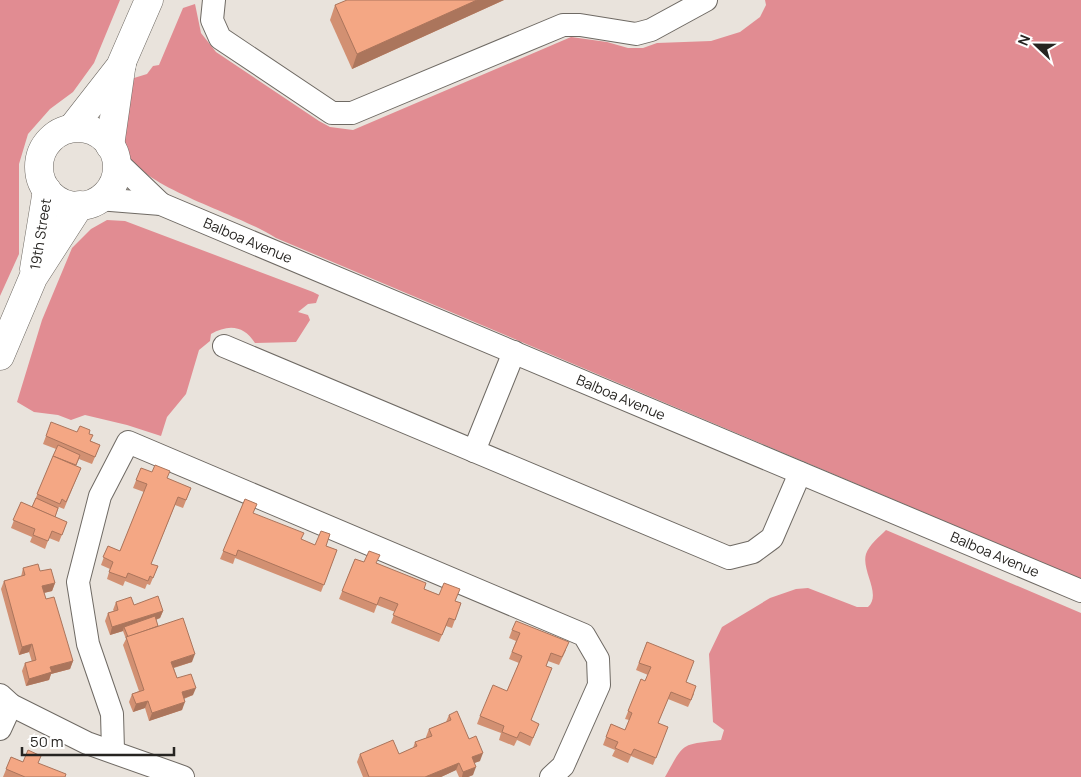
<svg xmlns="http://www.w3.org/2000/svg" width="1081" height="777" font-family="Manrope,sans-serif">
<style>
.forest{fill:#e18c92}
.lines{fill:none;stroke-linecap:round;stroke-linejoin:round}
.minor-casing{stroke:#6f6a64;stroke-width:24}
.major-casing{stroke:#6f6a64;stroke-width:29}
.minor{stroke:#fff;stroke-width:22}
.major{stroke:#fff;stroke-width:28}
.wall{fill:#d29072}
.shaded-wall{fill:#ab755c}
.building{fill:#f4a784;stroke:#ab755c}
.labels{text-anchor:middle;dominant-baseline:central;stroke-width:4;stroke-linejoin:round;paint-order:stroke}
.street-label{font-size:14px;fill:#262421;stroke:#fff}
</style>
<rect width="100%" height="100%" fill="#e9e3dc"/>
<g class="forest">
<polygon points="0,0 120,0 94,63 73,92 50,109 28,134 19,164 19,254 0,296"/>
<path d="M765,0H1081V579L276,238C236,212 142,189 122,148L128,97L134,78L147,74L153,66L159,65L183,8L195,4L201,33L216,52L319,121L330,127L353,130L571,37L607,42L628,48H643L657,43L711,41L740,32L760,17L766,5Z"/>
<path d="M107,220L125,221L313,292L319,295L316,303L308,304L298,312L308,315L310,320L296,342L255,343C244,325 228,324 211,334L210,341L199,350L186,394L167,417L161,436L127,425L85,415L71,420L58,415L34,412L17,402L42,320L72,248L91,229Z"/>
<path d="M886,530L1081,613V777H665C685,741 681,745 721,740L724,730L713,722L709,654L722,627L770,598L796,589L808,588L857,607H868C882,594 861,571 866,554C869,545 879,537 886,530Z"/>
</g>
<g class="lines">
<g class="minor-casing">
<g id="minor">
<polyline points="214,0 212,20 220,38 332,113 352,113 563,25 580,25 636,34 651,30 706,0"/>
<polyline points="116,161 161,204"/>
<polyline points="98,199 161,204 1081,591"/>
<polyline points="224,346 729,558 753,552 772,538 800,473"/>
<polyline points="474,451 514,352"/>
<polyline points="0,695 11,705 87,743 183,777"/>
<polyline points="0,729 11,705"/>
<polyline points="113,750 112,714 88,644 78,582 100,496 128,442 584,635 598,659 599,685 563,766 551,777"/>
</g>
</g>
<g class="major-casing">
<g id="major">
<polyline points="72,128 122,64"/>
<circle cx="78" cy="167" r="39"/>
<polyline points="110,146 122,62 149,0"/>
<polyline points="34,269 47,190"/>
<polyline points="0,356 33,278 80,205"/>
</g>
</g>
<use href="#minor" class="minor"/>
<use href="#major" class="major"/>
</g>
<g class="wall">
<polygon points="504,0 352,69 330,20 335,5"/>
<polygon points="77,432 89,434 91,441 100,445 92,464 79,459 76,466 81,468 78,475 64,509 59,507 55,517 67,522 59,542 49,538 45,549 30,542 32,537 11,528 21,502 32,507 56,449 43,444 46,436"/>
<polygon points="141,468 191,488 183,508 175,505 151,564 158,566 150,585 147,584 145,589 125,581 123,586 107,579 110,569 101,565 108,546 120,551 144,492 133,488"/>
<polygon points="245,499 253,514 301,539 315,545 326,546 337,550 321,592 235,558 233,564 220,559"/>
<polygon points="355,559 364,562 377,563 424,589 461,603 452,628 446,626 439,642 391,623 395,612 377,605 374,613 339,599"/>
<polygon points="23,568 40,571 55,583 52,591 44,593 46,599 73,661 70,669 51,674 49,680 26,686 22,671 25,663 32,662 29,652 19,655 1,589 4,581 21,577"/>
<polygon points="116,602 134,605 163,611 160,618 156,620 158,626 192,662 174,668 177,678 193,695 184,699 182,710 149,721 145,708 133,712 129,702 132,694 139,691 123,645 126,639 123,631 110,635 105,621 108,613 114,611 113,610"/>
<polygon points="512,630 566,650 559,665 548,661 546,666 531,721 539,724 530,746 517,740 514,746 499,740 501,733 477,724 480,716 507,691 519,663 509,659 516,641 509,638"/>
<polygon points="647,642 686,682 694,694 688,707 668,699 658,723 668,727 653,765 631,756 628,763 612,756 615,750 603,745 611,724 625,730 629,720 625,719 641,679 645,681 648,675 636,670"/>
<polygon points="449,715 469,739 480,761 474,763 473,775 468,777 459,777 456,770 441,777 363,777 357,762 360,754 399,754 413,748 415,742 426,738 426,737 429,729 446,722"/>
<polygon points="11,757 23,762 38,763 65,777 3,777"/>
</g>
<g class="shaded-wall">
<polygon points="477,0 504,0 352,69 357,54"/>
<polygon points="55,583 52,591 39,594 42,586"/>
<polygon points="163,611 160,618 125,630 124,627 123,631 110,635 112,627"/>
<polygon points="32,644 29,652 19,655 22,647"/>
<polygon points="195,654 192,662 169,669 171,662"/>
<polygon points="73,661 70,669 51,674 49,680 26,686 29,679 50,667"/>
<polygon points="196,688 193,695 179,700 182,692"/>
<polygon points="148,701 145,708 133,712 136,704"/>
<polygon points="185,702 182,710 149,721 152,713"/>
<polygon points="483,753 480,761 469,765 472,757"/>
<polygon points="459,763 456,770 441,777 425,777"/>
<polygon points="476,767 473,775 468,777 462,777 463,772"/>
</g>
<g class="building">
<polygon points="347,0 477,0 357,54 335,5"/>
<polygon points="51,422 77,432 80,426 90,430 89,434 93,435 90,441 100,445 95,457 46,436"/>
<polygon points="58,445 80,455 76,465 53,456"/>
<polygon points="53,456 81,468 66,502 62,499 60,504 37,494"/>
<polygon points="155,465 170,471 167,478 191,488 186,500 178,497 151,564 158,566 153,578 150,576 148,581 128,573 126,578 109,572 113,562 103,557 108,546 120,551 147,484 136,480 141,468 152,472"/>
<polygon points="36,498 58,508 55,517 32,507"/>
<polygon points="245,499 257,504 253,513 304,533 301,539 315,545 321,531 330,534 326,546 337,550 324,585 238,550 236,556 223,551"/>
<polygon points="21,502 67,522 62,535 52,531 48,541 33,535 35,529 13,520"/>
<polygon points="369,551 380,555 376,563 426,583 424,589 439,595 444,583 460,589 455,601 461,603 455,620 449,618 442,635 393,615 398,604 380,597 377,605 342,591 355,559 364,562"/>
<polygon points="38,564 40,571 51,569 55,583 42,586 46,599 54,597 73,661 50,667 52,672 29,679 25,663 36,660 32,644 22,647 4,581 25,575 23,568"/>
<polygon points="158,596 163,611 112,627 108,613 118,610 116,602 131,597 134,605"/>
<polygon points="155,616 158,626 128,637 124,627"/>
<polygon points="183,618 195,654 171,662 177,678 191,674 196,688 182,692 185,702 152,713 148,701 136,704 132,694 144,690 126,637"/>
<polygon points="516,621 569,642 562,657 551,653 546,666 552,668 531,720 539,724 533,738 520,732 517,738 502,732 504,726 480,716 493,685 507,691 522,656 512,652 520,633 512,630"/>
<polygon points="647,642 694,661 686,682 696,686 691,700 671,692 658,723 668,727 656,758 634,749 631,755 615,748 618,742 606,737 611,724 625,730 632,713 628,711 641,679 645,681 651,667 639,663"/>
<polygon points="457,711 469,739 476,736 483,753 472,757 476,767 463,772 459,763 425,777 369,777 360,754 393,740 399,754 417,746 415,742 432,736 429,729 451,720 449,715"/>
<polygon points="28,750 41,756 38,763 66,774 65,777 25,777 6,769 11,757 23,762"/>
</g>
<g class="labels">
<g class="street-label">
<text transform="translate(40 234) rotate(-81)">19th Street</text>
<text transform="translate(248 240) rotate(23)">Balboa Avenue</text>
<text transform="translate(621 397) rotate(23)">Balboa Avenue</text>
<text transform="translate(995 554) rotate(23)">Balboa Avenue</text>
</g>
</g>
<g transform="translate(1036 45) rotate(292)" stroke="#ffffff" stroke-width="4" paint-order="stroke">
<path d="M0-4L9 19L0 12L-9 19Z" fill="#262421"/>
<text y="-8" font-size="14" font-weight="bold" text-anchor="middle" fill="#262421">N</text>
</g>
<path d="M22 747v8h152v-8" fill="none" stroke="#262421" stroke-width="2.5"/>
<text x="30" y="747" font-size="15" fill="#262421" stroke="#ffffff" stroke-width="4" paint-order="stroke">50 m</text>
</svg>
